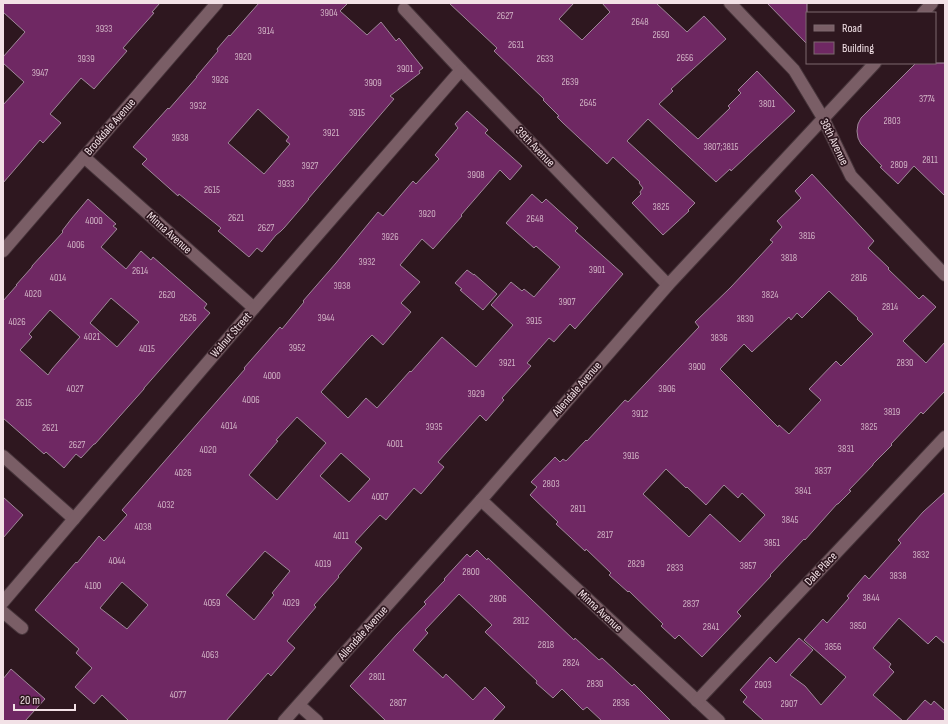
<svg xmlns="http://www.w3.org/2000/svg" width="948" height="724" font-family="'Sofia Sans Condensed',sans-serif">
<style>
.building{fill:#6f2863;stroke:#9f8799;fill-rule:evenodd}
.lines{fill:none;stroke-linecap:round;stroke-linejoin:round}
.street-casing{stroke:#46343a;stroke-width:14}
.secondary-casing{stroke:#46343a;stroke-width:14}
.street{stroke:#7a5e66;stroke-width:12}
.secondary{stroke:#7a5e66;stroke-width:12}
.labels{text-anchor:middle;dominant-baseline:central;stroke-width:3.5;stroke-linejoin:round;paint-order:stroke}
.number-label{font-size:10px;fill:#d1b3c5}
.street-label{font-size:12px;fill:#f2e1e6;stroke:#2e171f}
</style>
<rect width="100%" height="100%" fill="#2e171f"/>
<g class="building">
<polygon points="3,3 160,3 152,12 154,13 123,48 127,51 94,89 81,78 50,114 61,123 43,143 40,140 3,183 3,105 24,82 3,63 3,57 25,32 3,12"/>
<path d="M259,3H348L340,11L367,35L381,22L396,41L399,38L423,68L419,71L420,73L390,96L394,99L308,199H309L284,228L281,231L276,235L262,252L257,248L249,257L218,231L221,228L179,194L178,196L142,164L147,159L133,147L168,108L169,109L197,77H196L218,51L217,49L229,35L230,36ZM258,109L289,137L286,141L290,144L264,174L228,143Z"/>
<polygon points="449,3 574,3 559,19 582,40 610,12 602,3 656,3 687,32 704,16 726,39 671,89 673,91 659,104 698,139 730,108 728,106 741,93 738,90 757,71 795,111 731,171 730,169 716,182 648,119 627,141 695,203 688,210 689,211 663,235 632,203 641,194 640,192 643,188 639,183 640,182 613,157 607,164 563,123 557,117 559,116 543,100 544,99 494,51 497,48"/>
<polygon points="767,3 807,3 807,44"/>
<polygon points="916,63 945,63 945,196 914,166 898,184 880,167 882,166 866,149 861,144 858,138 857,131 858,124 861,118"/>
<path d="M467,111L488,130L485,133L522,166L510,180L500,170L461,215L462,216L433,249L422,239L400,265L420,282L401,303L411,312L383,345L372,335L366,341L321,392L348,418L366,398L377,408L410,371L411,372L442,337L476,367L513,325L491,305L511,282L522,291L524,289L534,297L560,267L536,246L534,248L506,223L532,194L542,203L546,199L578,228L575,231L623,274L575,329L570,324L554,342L549,338L527,363L531,366L502,398L504,400L486,421L480,415L438,462L444,467L421,494L414,488L386,520L380,515L355,542L362,548L338,576L339,577L314,605L316,607L287,641L295,648L271,676L268,673L226,721H129L102,695L94,704L75,687L92,668L76,653L79,649L35,610L76,562L77,563L99,536L104,541L127,515L122,510L245,369L244,368L280,327L282,329L304,302L303,301L336,263L378,212L383,216L413,181L416,184L439,159L435,155L458,128L455,124ZM297,417L326,443L277,500L249,475L278,441L276,440ZM341,453L370,479L349,502L320,476ZM265,551L290,571L272,593L274,595L254,620L226,595ZM122,582L148,605L127,629L100,608Z"/>
<path d="M812,174L874,241L868,248L889,268L888,269L919,299L923,295L936,307L903,341L926,363L945,342V391L923,414L921,412L891,444L892,445L873,464V465L849,490L851,491L838,504H837L805,540L804,539L770,575L771,576L737,612L741,616L702,657L679,635L675,639L661,626L663,624L629,591L628,592L609,575L611,573L586,549L585,551L556,524L558,522L530,495L537,487L531,482L555,457L560,462L563,459L566,461L586,440L587,441L625,400L628,402L699,327L695,322L731,287L773,242L770,240L782,227L777,221L801,198L795,191ZM829,291L858,318L857,319L873,334L841,366L836,361L809,389L821,400L789,434L779,425L778,427L720,369L744,344L752,352L789,317L791,320L797,313L802,318ZM666,469L686,488L687,487L706,505L724,485L738,498L742,493L765,515L740,542L710,514L689,537L643,494Z"/>
<path d="M88,199L116,224L113,226L117,229L101,247L126,269L141,251L151,260L153,257L207,304L204,308L210,313L144,388V389L95,444H94L81,458L76,454L64,468L46,452L44,454L3,418V301L17,285H16L32,267V266L63,232L62,231L72,218ZM111,298L139,322L117,347L90,323ZM50,310L80,337L52,369L48,375L20,350L32,337L29,334Z"/>
<polygon points="467,270 474,275 474,274 497,294 483,310 460,290 462,289 455,283"/>
<polygon points="945,492 945,644 936,636 928,644 899,618 873,648 891,664 889,667 894,672 873,695 903,721 764,721 743,702 747,697 740,690 770,657 776,663 799,638 813,650 790,675 805,686 821,705 846,677 804,640 823,619 827,623 849,598 847,596 865,575 869,579 901,543 898,540 923,512"/>
<polygon points="3,497 23,515 3,538"/>
<polygon points="477,550 487,560 488,558 574,640 575,638 599,660 602,658 632,686 634,684 671,721 602,721 587,707 583,710 562,689 553,698 536,683 537,681 485,632 492,625 459,594 425,630 428,633 413,650 443,678 446,674 473,700 485,687 505,707 492,721 386,721 350,686 397,634 426,604 424,602 445,580 444,579 467,554 470,557"/>
<polygon points="11,669 45,699 25,721 3,721 3,679"/>
<polygon points="925,700 931,705 934,701 945,711 945,721 906,721"/>
</g>
<g class="lines">
<g class="street-casing">
<g id="street">
<polyline points="404,9 461,70 668,285"/>
<polyline points="923,13 932,3"/>
<polyline points="84,157 254,308"/>
<polyline points="3,251 217,3"/>
<polyline points="3,456 74,519"/>
<polyline points="481,500 719,721"/>
<polyline points="3,602 254,308 461,70"/>
<polyline points="3,612 22,628"/>
<polyline points="697,701 945,437"/>
<polyline points="299,705 317,721"/>
<polyline points="284,721 481,500 668,285 875,63"/>
</g>
</g>
<g class="secondary-casing">
<polyline id="secondary" points="730,3 794,70 823,118 851,176 945,275"/>
</g>
<use href="#street" class="street"/>
<use href="#secondary" class="secondary"/>
</g>
<g class="labels">
<g class="number-label">
<text x="329" y="13">3904</text>
<text x="505" y="16">2627</text>
<text x="640" y="22">2648</text>
<text x="104" y="29">3933</text>
<text x="266" y="31">3914</text>
<text x="661" y="35">2650</text>
<text x="516" y="45">2631</text>
<text x="243" y="57">3920</text>
<text x="685" y="58">2656</text>
<text x="86" y="59">3939</text>
<text x="545" y="59">2633</text>
<text x="405" y="69">3901</text>
<text x="40" y="73">3947</text>
<text x="220" y="80">3926</text>
<text x="570" y="82">2639</text>
<text x="373" y="83">3909</text>
<text x="927" y="99">3774</text>
<text x="588" y="103">2645</text>
<text x="767" y="104">3801</text>
<text x="198" y="106">3932</text>
<text x="357" y="113">3915</text>
<text x="892" y="121">2803</text>
<text x="331" y="133">3921</text>
<text x="180" y="138">3938</text>
<text x="721" y="147">3807;3815</text>
<text x="930" y="160">2811</text>
<text x="899" y="165">2809</text>
<text x="310" y="166">3927</text>
<text x="476" y="175">3908</text>
<text x="286" y="184">3933</text>
<text x="212" y="190">2615</text>
<text x="661" y="207">3825</text>
<text x="427" y="214">3920</text>
<text x="236" y="218">2621</text>
<text x="535" y="219">2648</text>
<text x="94" y="221">4000</text>
<text x="266" y="228">2627</text>
<text x="807" y="236">3816</text>
<text x="390" y="237">3926</text>
<text x="76" y="245">4006</text>
<text x="789" y="258">3818</text>
<text x="367" y="262">3932</text>
<text x="597" y="270">3901</text>
<text x="140" y="271">2614</text>
<text x="58" y="278">4014</text>
<text x="859" y="278">2816</text>
<text x="342" y="286">3938</text>
<text x="33" y="294">4020</text>
<text x="167" y="295">2620</text>
<text x="770" y="295">3824</text>
<text x="567" y="302">3907</text>
<text x="890" y="307">2814</text>
<text x="188" y="318">2626</text>
<text x="326" y="318">3944</text>
<text x="745" y="319">3830</text>
<text x="534" y="321">3915</text>
<text x="17" y="322">4026</text>
<text x="92" y="337">4021</text>
<text x="719" y="338">3836</text>
<text x="297" y="348">3952</text>
<text x="147" y="349">4015</text>
<text x="507" y="363">3921</text>
<text x="905" y="363">2830</text>
<text x="697" y="367">3900</text>
<text x="272" y="376">4000</text>
<text x="75" y="389">4027</text>
<text x="667" y="389">3906</text>
<text x="476" y="394">3929</text>
<text x="251" y="400">4006</text>
<text x="24" y="403">2615</text>
<text x="892" y="412">3819</text>
<text x="640" y="414">3912</text>
<text x="229" y="426">4014</text>
<text x="434" y="427">3935</text>
<text x="869" y="427">3825</text>
<text x="50" y="428">2621</text>
<text x="395" y="444">4001</text>
<text x="77" y="445">2627</text>
<text x="846" y="449">3831</text>
<text x="208" y="450">4020</text>
<text x="631" y="456">3916</text>
<text x="823" y="471">3837</text>
<text x="183" y="473">4026</text>
<text x="551" y="484">2803</text>
<text x="803" y="491">3841</text>
<text x="380" y="497">4007</text>
<text x="166" y="505">4032</text>
<text x="578" y="509">2811</text>
<text x="790" y="520">3845</text>
<text x="143" y="527">4038</text>
<text x="605" y="535">2817</text>
<text x="341" y="536">4011</text>
<text x="772" y="543">3851</text>
<text x="921" y="555">3832</text>
<text x="117" y="561">4044</text>
<text x="323" y="564">4019</text>
<text x="636" y="564">2829</text>
<text x="748" y="566">3857</text>
<text x="675" y="568">2833</text>
<text x="471" y="572">2800</text>
<text x="898" y="576">3838</text>
<text x="93" y="586">4100</text>
<text x="871" y="598">3844</text>
<text x="498" y="599">2806</text>
<text x="212" y="603">4059</text>
<text x="291" y="603">4029</text>
<text x="691" y="604">2837</text>
<text x="521" y="621">2812</text>
<text x="858" y="626">3850</text>
<text x="711" y="627">2841</text>
<text x="546" y="645">2818</text>
<text x="833" y="647">3856</text>
<text x="210" y="655">4063</text>
<text x="571" y="663">2824</text>
<text x="377" y="677">2801</text>
<text x="595" y="684">2830</text>
<text x="763" y="685">2903</text>
<text x="178" y="695">4077</text>
<text x="398" y="703">2807</text>
<text x="621" y="703">2836</text>
<text x="789" y="704">2907</text>
</g>
<g class="street-label">
<text transform="translate(110 127) rotate(-49)">Brookdale Avenue</text>
<text transform="translate(834 142) rotate(64)">38th Avenue</text>
<text transform="translate(535 147) rotate(46)">39th Avenue</text>
<text transform="translate(169 233) rotate(42)">Minna Avenue</text>
<text transform="translate(231 335) rotate(-49)">Walnut Street</text>
<text transform="translate(577 389) rotate(-49)">Allendale Avenue</text>
<text transform="translate(821 569) rotate(-47)">Dale Place</text>
<text transform="translate(600 611) rotate(43)">Minna Avenue</text>
<text transform="translate(363 633) rotate(-48)">Allendale Avenue</text>
</g>
</g>
<rect width="948" height="724" fill="none" stroke="#f2e1e6" stroke-width="8"/>
<rect x="806" y="12" width="130" height="52" fill="#2e171f" stroke="#7c686f"/>
<rect x="814" y="25" width="20" height="6" fill="#7a5e66" stroke="#7c686f"/>
<text x="842" y="32" font-size="12" fill="#f2e1e6">Road</text>
<rect x="814" y="42" width="20" height="12" fill="#6f2863" stroke="#7c686f"/>
<text x="842" y="52" font-size="12" fill="#f2e1e6">Building</text>
<path d="M14 704v6h61v-6" fill="none" stroke="#f2e1e6" stroke-width="2"/>
<text x="20" y="704" font-size="12" fill="#f2e1e6" stroke="#2e171f" stroke-width="3" paint-order="stroke">20 m</text>
</svg>
